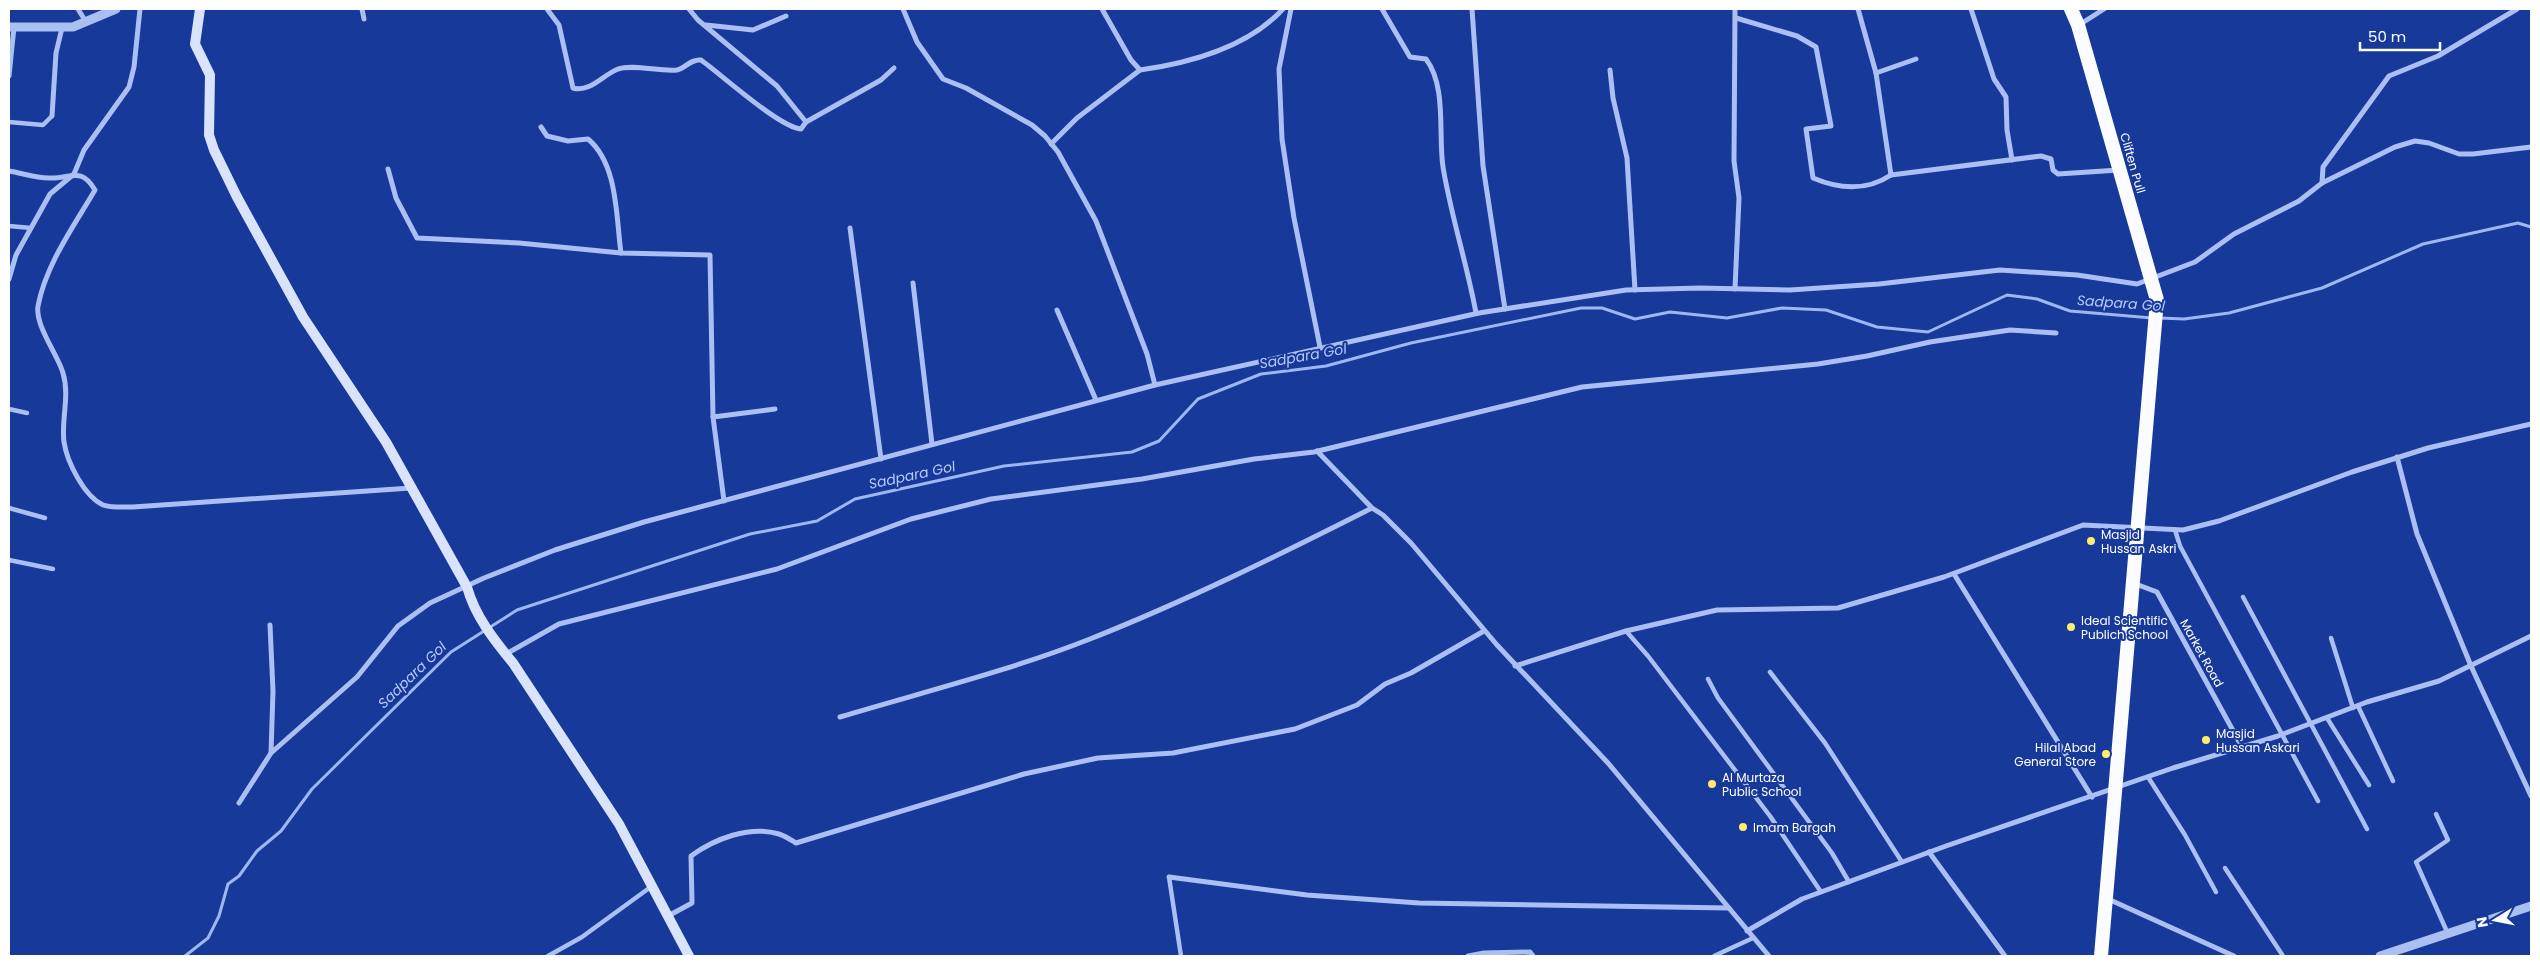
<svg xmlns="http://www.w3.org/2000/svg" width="2540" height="965" font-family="Poppins,sans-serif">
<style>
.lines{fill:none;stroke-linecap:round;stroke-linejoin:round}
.stream{stroke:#9db7f5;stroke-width:3}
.pedestrian{stroke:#aabff2;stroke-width:4.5}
.minor{stroke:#aabff2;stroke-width:5}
.tertiary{stroke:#aabff2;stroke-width:9}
.secondary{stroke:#dae3fc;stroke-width:10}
.trunk{stroke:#fafcff;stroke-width:14}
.poi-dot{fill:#ffed6c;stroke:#16399a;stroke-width:2}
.labels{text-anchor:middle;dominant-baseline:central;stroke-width:4;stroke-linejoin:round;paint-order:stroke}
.street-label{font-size:12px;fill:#fff;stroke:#16399a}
.poi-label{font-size:12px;fill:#fff;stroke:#16399a;text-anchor:start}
.water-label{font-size:14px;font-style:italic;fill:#b7caf9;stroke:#16399a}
</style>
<rect width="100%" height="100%" fill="#16399a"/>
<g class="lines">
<g class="stream">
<polyline points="2160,318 2184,319 2229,313 2322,288 2423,244 2518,223 2531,227"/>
<polyline points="185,956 208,938 219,916 228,884 239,876 257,851 281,831 312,789 451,652 517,610 750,534 817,521 855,499 1004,466 1132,452 1159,441 1198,399 1261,374 1326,366 1411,343 1581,308 1602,308 1635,319 1670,312 1727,318 1782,308 1826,310 1877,327 1928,332 2007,295 2037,299 2070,311 2152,318"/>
</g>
<g class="pedestrian">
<polyline points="9,122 43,125 52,116"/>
<polyline points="9,226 31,228"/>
<polyline points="9,409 27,413"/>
<polyline points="9,508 45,518"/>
<polyline points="2175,530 2180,546 2318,801"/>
<polyline points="9,560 53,569"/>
<polyline points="2243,597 2367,829"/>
<polyline points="1626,631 1648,656 1770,816 1821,892"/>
<polyline points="2331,638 2353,708"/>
<polyline points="1770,672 1825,743 1902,862"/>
<polyline points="1708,679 1718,698 1832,853 1849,882"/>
<polyline points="2358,706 2393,781"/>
<polyline points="2327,718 2369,785"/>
<polyline points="2148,777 2185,835 2216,892"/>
<polyline points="2436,814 2448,840 2416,862 2448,934"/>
<polyline points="2225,868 2283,956"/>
<polyline points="1169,877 1181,956"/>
<polyline points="548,956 582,937 652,886"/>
<polyline points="1714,956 1753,938"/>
</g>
<g class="minor">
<polyline points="78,9 86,22"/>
<polyline points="362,9 364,19"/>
<path d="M547,9L559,25L573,88C590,93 604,74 618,69C634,64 660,72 677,70C686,68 690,59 701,60C722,75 779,127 801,129L806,122L777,86L698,20L689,9"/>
<polyline points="903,9 917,42 943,79 966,88 1032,125 1045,136 1058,152 1096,221 1147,354 1155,385"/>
<polyline points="1291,9 1279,69 1282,139 1294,218 1320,347"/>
<path d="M1382,9L1410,57L1426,59C1447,87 1438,134 1443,167C1451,216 1467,264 1476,313"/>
<polyline points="1472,9 1483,166 1505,309"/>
<polyline points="1858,9 1876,73"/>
<polyline points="1971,9 1994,79 2006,97 2007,130 2012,160"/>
<path d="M1736,18L1797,36L1816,47L1831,126L1806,129L1813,178C1839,189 1867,191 1891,175"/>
<polyline points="706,25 753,30 786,16"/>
<polyline points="2079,25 2104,9"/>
<polyline points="1916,59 1876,73 1891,175 2041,156 2051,159 2053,170 2058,174 2119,170"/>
<path d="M1140,70C1190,63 1248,47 1283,9"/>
<polyline points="1610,70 1613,98 1627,158 1635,290"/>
<polyline points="9,76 14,27"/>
<polyline points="52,116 56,53 62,28"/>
<polyline points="806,122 881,80 894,68"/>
<path d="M541,127L547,136L568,141L588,139C618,164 616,217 621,253"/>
<polyline points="1051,144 1077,118 1140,70 1131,60 1102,9"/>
<polyline points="388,169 396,198 417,238 519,243 621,253 710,255 713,417"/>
<path d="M9,171C22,173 38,179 51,178C72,178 81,167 95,190C74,226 46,264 38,306C35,326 58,355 63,373C70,396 61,420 64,442C67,462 84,496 103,505C111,508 125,507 133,507L411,488"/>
<polyline points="2322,183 2323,167 2389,76 2438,56 2517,9"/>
<polyline points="850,228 881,459"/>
<polyline points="9,279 16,255 50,194 74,174 84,150 129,87 134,67 140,9"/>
<polyline points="913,283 932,444"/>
<polyline points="1735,289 1739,198 1734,161 1735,9"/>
<polyline points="1057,310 1096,400"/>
<polyline points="1317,451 1372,508"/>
<polyline points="2397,457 2417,534 2471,666 2531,796"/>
<polyline points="724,501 713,417 775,409"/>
<polyline points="1954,574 2092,797"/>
<polyline points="2133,583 2157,592 2242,747"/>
<polyline points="270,625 273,691 271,753"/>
<polyline points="506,654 559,624 777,569 911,519 991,499 1142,479 1254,459 1314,452 1582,387 1818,364 1867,356 1930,342 2010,330 2056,333"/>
<polyline points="1515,666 1626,631 1717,610 1838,608 1944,577 2083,525 2183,530 2219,521 2352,472 2428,448 2531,424"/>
<path d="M840,717C923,692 1009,671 1090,639C1186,601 1279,555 1372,508L1383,515L1411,543L1497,645L1608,763L1769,956"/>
<polyline points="239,803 271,753 357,677 398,626 430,603 484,578 555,550 644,522 1155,385 1479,313 1626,290 1700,288 1790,290 1879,284 2000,270 2077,275 2137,284 2195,262 2234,234 2299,201 2322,183 2395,147 2415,141 2429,143 2459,154 2473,154 2531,147"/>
<polyline points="1929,852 2005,956"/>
<polyline points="1169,877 1307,895 1419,903 1729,908"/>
<polyline points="2108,899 2234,956"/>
<path d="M668,916L692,903L691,856C714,839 750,825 779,834C785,836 791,840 796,843L1024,774L1098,758L1173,753L1295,729L1357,705L1385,684L1411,673L1484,631"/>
<polyline points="1747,931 1802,899 1946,846 2173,768 2278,736 2367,702 2439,681 2531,636"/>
<polyline points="1468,956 1484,953 1530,952 1533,956"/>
</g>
<g class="tertiary">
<polyline points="9,27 73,27 116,9"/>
<polyline points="2380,956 2531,906"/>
</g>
<path class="secondary" d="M200,9L195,44L210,75L209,135L214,150L237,197L303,317L386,442L467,587C475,616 494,640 513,663L619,824L689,956"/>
<polyline class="trunk" points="2071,9 2078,25 2157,300 2101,956"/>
</g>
<g class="poi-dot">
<circle cx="2091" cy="541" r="5"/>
<circle cx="2071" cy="627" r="5"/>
<circle cx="2206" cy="740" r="5"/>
<circle cx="2106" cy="754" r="5"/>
<circle cx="1712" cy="784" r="5"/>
<circle cx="1743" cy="827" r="5"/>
</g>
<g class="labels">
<g class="street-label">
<text transform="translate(2133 163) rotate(74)">Cliften Pull</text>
<text transform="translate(2202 653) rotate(61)">Market Road</text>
</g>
<g class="poi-label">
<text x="2101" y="534">Masjid<tspan x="2101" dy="14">Hussan Askri</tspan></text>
<text x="2081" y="620">Ideal Scientific<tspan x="2081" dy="14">Publich School</tspan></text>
<text x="2216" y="733">Masjid<tspan x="2216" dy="14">Hussan Askari</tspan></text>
<text x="2096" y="747" text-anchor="end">Hilal Abad<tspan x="2096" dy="14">General Store</tspan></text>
<text x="1722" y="777">Al Murtaza<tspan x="1722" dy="14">Public School</tspan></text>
<text x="1753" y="827">Imam Bargah</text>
</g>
<g class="water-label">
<text transform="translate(2121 303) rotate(4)">Sadpara Gol</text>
<text transform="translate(1303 356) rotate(-10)">Sadpara Gol</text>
<text transform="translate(912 475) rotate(-12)">Sadpara Gol</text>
<text transform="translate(412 675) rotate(-44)">Sadpara Gol</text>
</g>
</g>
<rect width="2540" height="965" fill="none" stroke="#ffffff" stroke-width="20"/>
<g transform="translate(2495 920) rotate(260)" stroke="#16399a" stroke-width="4" paint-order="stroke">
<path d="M0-4L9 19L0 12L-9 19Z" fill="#ffffff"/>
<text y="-8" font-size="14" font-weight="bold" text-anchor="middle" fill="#ffffff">N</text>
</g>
<path d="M2360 42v8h80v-8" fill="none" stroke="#ffffff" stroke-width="2.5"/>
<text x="2368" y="42" font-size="15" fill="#ffffff" stroke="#16399a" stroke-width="4" paint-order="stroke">50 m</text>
</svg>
